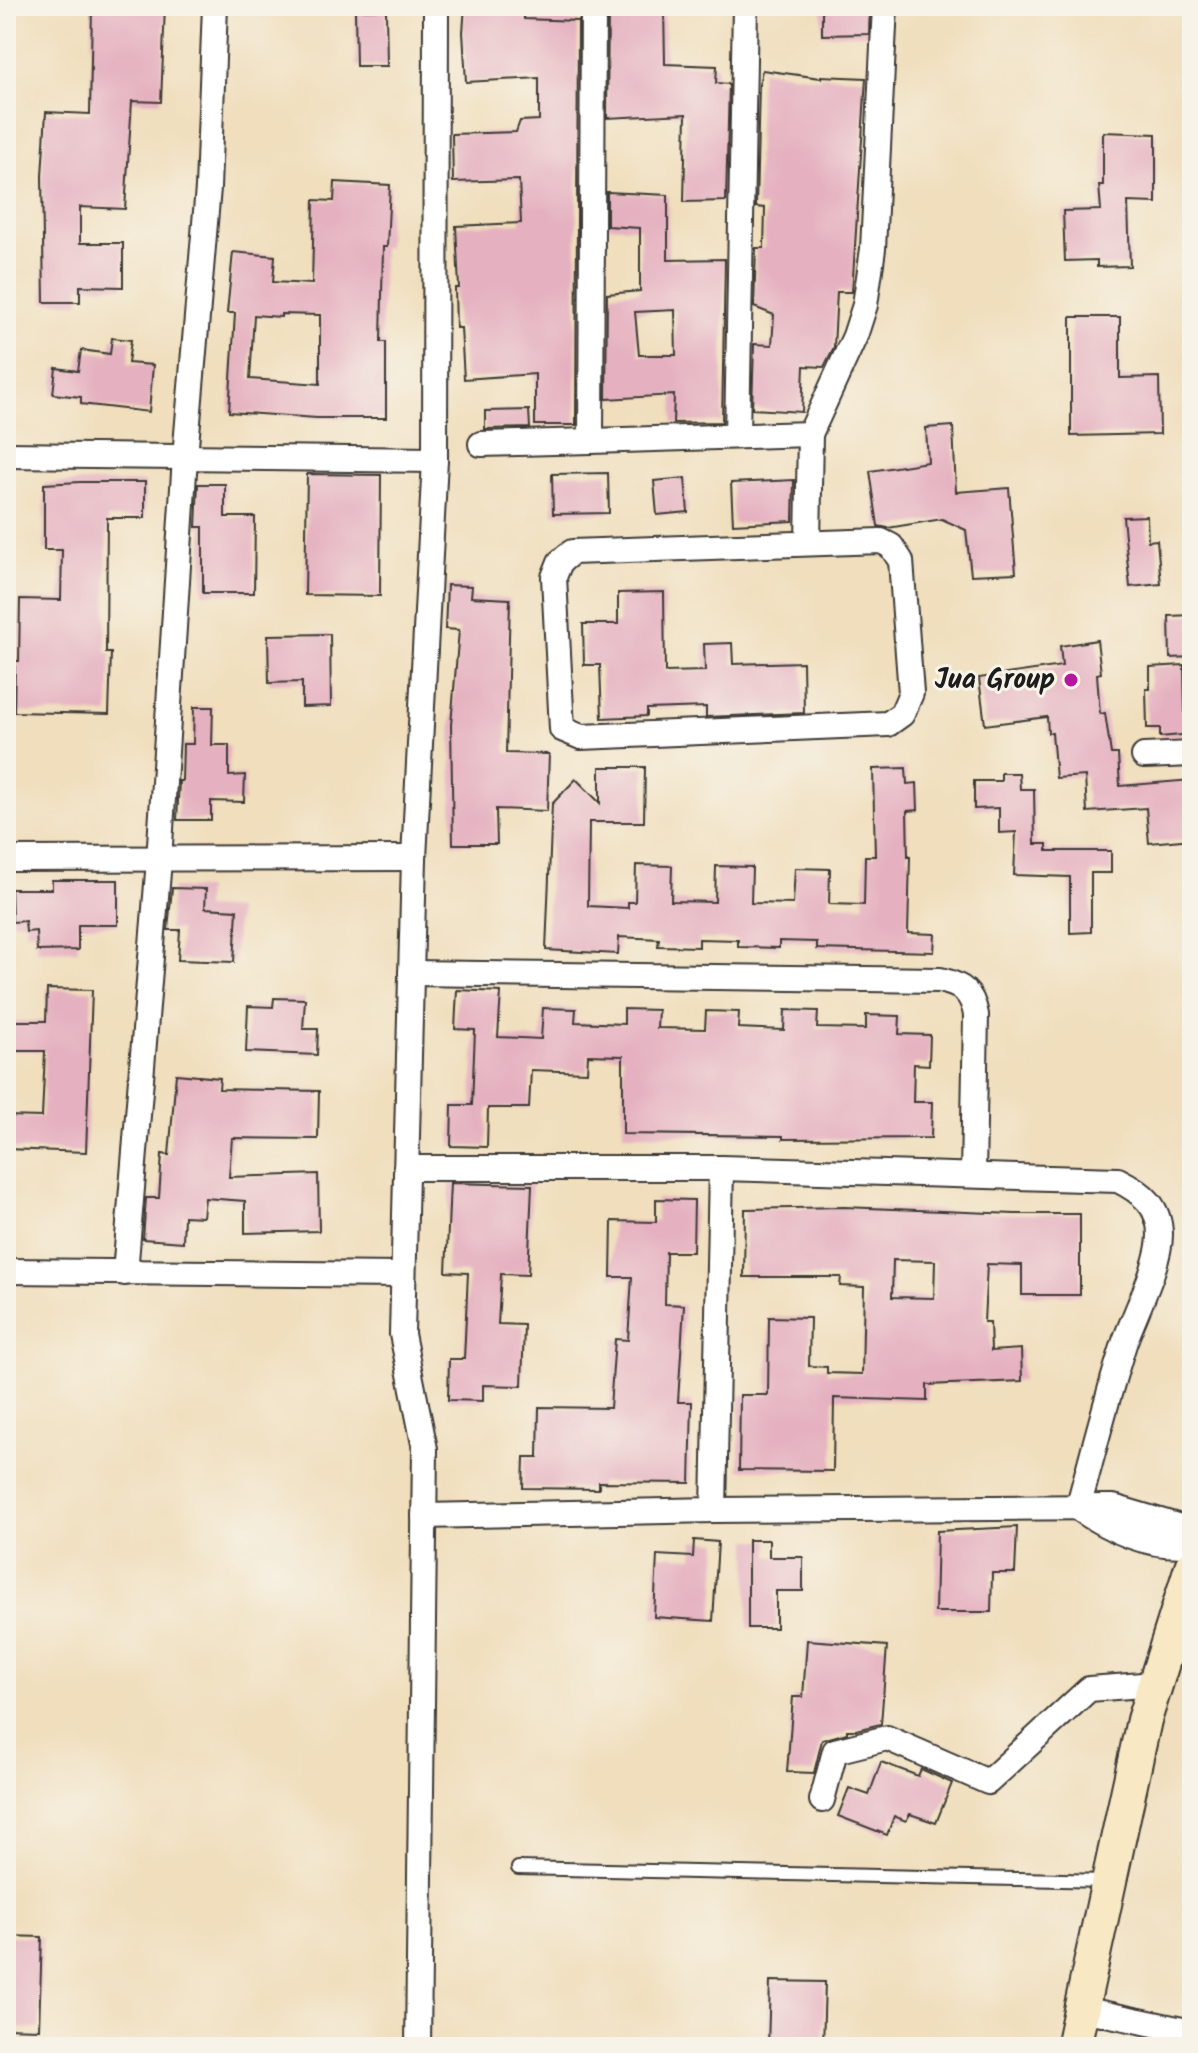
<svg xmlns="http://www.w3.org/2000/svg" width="1198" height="2053" font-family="Kalam,sans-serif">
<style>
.building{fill:#e5b1c0;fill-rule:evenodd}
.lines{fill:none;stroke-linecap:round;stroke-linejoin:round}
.service-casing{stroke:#3c3934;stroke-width:16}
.minor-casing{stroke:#3c3934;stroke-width:28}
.secondary-casing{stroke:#3c3934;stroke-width:38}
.service{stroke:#fff;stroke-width:12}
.minor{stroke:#fff;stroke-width:24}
.secondary{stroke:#f8e8c3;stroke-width:34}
.poi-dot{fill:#b5179e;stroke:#f7f3e8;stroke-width:3}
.labels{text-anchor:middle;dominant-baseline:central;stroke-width:6;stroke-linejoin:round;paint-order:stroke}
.poi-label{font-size:28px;font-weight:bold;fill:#1c1c1c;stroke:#f7f3e8;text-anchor:end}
</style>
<rect width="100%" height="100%" fill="#f7f3e8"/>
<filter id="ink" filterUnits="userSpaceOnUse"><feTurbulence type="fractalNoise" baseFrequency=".0125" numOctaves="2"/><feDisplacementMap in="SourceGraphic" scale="16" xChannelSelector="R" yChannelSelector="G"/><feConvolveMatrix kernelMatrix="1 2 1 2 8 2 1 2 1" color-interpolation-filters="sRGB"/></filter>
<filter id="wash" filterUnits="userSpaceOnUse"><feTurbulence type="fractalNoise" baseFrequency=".006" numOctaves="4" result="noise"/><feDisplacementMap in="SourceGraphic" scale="32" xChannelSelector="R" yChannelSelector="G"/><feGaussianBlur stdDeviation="1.8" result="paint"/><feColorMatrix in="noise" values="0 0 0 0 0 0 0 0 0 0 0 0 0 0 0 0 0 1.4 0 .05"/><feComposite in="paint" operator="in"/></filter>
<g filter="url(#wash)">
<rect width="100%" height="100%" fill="#f0debc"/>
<g id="blocks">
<g class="building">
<polygon points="92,6 165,6 161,102 132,101 125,209 80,207 80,243 123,243 123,287 80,286 80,302 44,302 42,176 46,112 90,114"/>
<polygon points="465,6 524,6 524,19 578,21 576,425 535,425 535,374 464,379 461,328 456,328 455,288 459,288 456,226 521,223 519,180 453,182 452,134 516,132 520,121 539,120 539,78 466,82 463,32"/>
<polygon points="608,6 664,6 665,64 717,66 716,83 729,84 726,201 684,202 686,114 607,118"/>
<polygon points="822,6 870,6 869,34 822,35"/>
<polygon points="386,9 387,66 356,66 355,10"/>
<polygon points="762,70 821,78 821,76 866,78 852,292 837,292 834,347 824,367 804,366 802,412 752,409 754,344 772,345 774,315 754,307 756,248 764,248 765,208 756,207 759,85"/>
<polygon points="1103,132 1156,134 1156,203 1128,202 1130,266 1097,267 1097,260 1065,261 1063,211 1101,210 1099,185 1103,185"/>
<path d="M335,182L390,185L387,247H383L381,342H386V418H317L229,412L235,313H227L233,252L275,256L273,282L312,284L314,200L334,201ZM281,314L320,315V384L250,379L254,315L281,317Z"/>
<path d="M607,192L668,195V260L725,259L722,422L673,423L674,395L606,399L607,294L640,291V228L607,226ZM675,310L676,355H639L635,312Z"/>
<polygon points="1071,317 1120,317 1120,378 1159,377 1160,434 1071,436"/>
<polygon points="112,338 131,340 128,363 153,365 149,412 81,404 81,397 53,394 56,368 78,371 81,350 110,354"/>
<polygon points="529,410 530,428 485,429 485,411"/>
<polygon points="953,426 956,492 1009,488 1016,573 971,575 966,530 942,519 888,528 878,526 870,471 928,462 926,428"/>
<polygon points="608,473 609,513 553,514 552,474"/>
<polygon points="307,474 381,475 380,596 305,595"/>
<polygon points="685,478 688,512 657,515 654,481"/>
<polygon points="794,480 793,521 733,524 731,483"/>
<polygon points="80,482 145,482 145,518 107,518 106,653 111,653 109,714 14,712 15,661 19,661 20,599 61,600 62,550 44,550 44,484"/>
<polygon points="198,484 225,484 225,517 255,517 254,593 203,593 203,527 196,527"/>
<polygon points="1147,516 1148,541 1157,540 1161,584 1130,587 1123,517"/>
<polygon points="447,585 472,586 471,597 510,599 506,753 549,754 547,811 496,809 497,844 453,844 451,725 459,630 445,629"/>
<polygon points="664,592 665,672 705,671 704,644 732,643 733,664 803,662 804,713 706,717 706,707 647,709 647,716 602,718 600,665 584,665 583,624 618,624 618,593"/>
<polygon points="1192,615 1192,657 1170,658 1169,616"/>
<polygon points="330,634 331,706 302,707 302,682 269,683 268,635"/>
<polygon points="1097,640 1101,673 1097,674 1100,714 1105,713 1111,754 1118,754 1120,786 1192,780 1192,839 1149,843 1146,808 1087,812 1085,776 1056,778 1052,733 1048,733 1047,717 985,725 979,678 1062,666 1060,646"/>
<polygon points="1184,665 1185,712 1192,712 1192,734 1160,737 1160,728 1147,728 1146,689 1150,689 1150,667"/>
<polygon points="194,707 213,707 212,745 229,745 229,776 245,775 244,802 211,801 211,820 177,820 179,781 182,781 183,744 193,744"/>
<polygon points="600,767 645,767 644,822 589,822 588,906 628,908 628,902 635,902 636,865 672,866 671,901 715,902 716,866 752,867 751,903 793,904 795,868 830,869 829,904 864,905 865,856 875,856 873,769 906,768 907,784 917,783 918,810 907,811 908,857 910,857 908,933 935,934 934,952 817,949 817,942 779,941 779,948 738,947 738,940 699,939 699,947 658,946 659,939 619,937 618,954 546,950 552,804 576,779 600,803"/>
<polygon points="1001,773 1019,773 1020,789 1034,789 1035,844 1047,844 1047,851 1111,851 1111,873 1091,873 1091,932 1070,933 1070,877 1014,875 1016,832 999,833 999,808 974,809 974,781 1001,781"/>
<polygon points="52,880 118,880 118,925 78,925 78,950 37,951 36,931 26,932 25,921 12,922 11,889 52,889"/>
<polygon points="172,888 206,889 205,908 237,910 234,962 178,960 180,930 168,930"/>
<polygon points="47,989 92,990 86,1152 6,1149 6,1116 42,1117 45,1051 6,1051 7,1021 46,1021"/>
<polygon points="457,990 501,992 498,1037 541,1039 543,1008 576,1009 575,1022 624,1024 624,1009 658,1010 657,1028 705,1029 706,1011 739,1012 738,1028 784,1030 785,1010 818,1011 817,1028 866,1029 866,1015 900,1016 899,1034 930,1035 929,1065 914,1064 913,1102 932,1102 931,1138 783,1139 783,1136 623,1134 623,1056 588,1055 587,1072 531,1070 529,1108 488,1108 487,1147 451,1146 452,1105 472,1105 475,1030 455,1029"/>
<polygon points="274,998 305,999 303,1029 318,1029 317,1055 246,1052 248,1006 273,1007"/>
<polygon points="176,1074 220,1078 219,1089 319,1091 318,1139 232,1138 229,1177 318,1174 319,1231 245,1233 245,1201 205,1198 203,1217 184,1216 183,1242 143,1239 146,1198 159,1198 162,1154 169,1155"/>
<polygon points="450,1183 532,1185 528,1275 501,1274 498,1324 524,1325 522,1386 483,1385 483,1401 448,1400 449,1359 464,1359 468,1273 446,1272"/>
<polygon points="656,1199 694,1200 693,1252 666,1252 665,1304 684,1305 678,1402 692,1402 690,1483 599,1482 599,1489 523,1488 524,1457 538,1457 539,1407 610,1408 615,1339 628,1340 632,1277 611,1277 612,1221 656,1222"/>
<path d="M844,1207L1015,1214H1080V1295H1022V1265L987,1264L984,1322H990L991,1351L1021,1349L1022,1381L927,1385V1401L834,1398L833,1471L739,1470L740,1395H768L769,1317L810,1318L809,1366L827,1367V1373L862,1374L864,1287L840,1286L841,1277H744L745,1209ZM893,1260L935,1261L934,1298L892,1297Z"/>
<polygon points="1017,1527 1015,1573 992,1573 991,1612 935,1612 937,1531"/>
<polygon points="694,1540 718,1542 713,1621 654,1617 657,1555 693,1557"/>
<polygon points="748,1540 769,1540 769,1557 803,1557 803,1591 776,1591 776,1628 748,1628"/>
<polygon points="807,1640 887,1646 881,1724 856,1730 847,1730 847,1733 822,1740 814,1773 787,1772 793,1697 803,1697"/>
<polygon points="881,1762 918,1776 921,1769 952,1783 936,1823 910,1814 906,1821 894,1816 887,1835 838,1816 849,1788 869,1795"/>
<polygon points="6,1936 42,1937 39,2029 6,2028"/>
<polygon points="770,1981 825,1982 823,2047 768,2047"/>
</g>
</g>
</g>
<g filter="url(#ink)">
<use href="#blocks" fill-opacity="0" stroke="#3c3934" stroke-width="2"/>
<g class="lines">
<g class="service-casing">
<polyline id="service" points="518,1868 1106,1881"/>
</g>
<g class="minor-casing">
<g id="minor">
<polyline points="593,6 591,441 810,434"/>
<polyline points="737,436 745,6"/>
<polyline points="481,444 591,441"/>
<polyline points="6,455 435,460"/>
<polygon points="881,541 891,546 901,561 911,693 902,714 888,724 581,737 562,729 554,577 560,562 572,552"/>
<polyline points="808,543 810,434 855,336 865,305 873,249 885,6"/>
<polyline points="1144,756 1192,754"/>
<polyline points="6,859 414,858"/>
<path d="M411,973L940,980C962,985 972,992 976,1015L973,1174"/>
<path d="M406,1168H721L1118,1180C1142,1192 1160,1206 1160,1235C1160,1264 1135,1313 1125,1341C1107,1396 1093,1453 1078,1508"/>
<polyline points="6,1271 403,1275"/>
<polyline points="125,1273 159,860 185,457 208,188 215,6"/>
<path d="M1078,1508C1110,1530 1151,1549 1192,1544"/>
<polyline points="714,1510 721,1168"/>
<polyline points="424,1516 714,1510 1113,1507 1177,1526 1192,1537"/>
<polyline points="822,1800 835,1751 887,1738 988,1782 1089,1689 1156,1684"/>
<polyline points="1082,2009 1192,2032"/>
<polyline points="418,2047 425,1449 402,1334 414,858 435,460 436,6"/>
</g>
</g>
<g class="secondary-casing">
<polyline id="secondary" points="1073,2047 1144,1720 1192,1567"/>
</g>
<use href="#service" class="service"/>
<use href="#minor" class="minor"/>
<use href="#secondary" class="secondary"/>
</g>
</g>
<circle class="poi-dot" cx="1071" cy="680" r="8"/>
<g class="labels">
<g class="poi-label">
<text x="1055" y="680">Jua Group</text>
</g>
</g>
<rect width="1198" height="2053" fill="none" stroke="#f7f3e8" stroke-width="32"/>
</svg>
